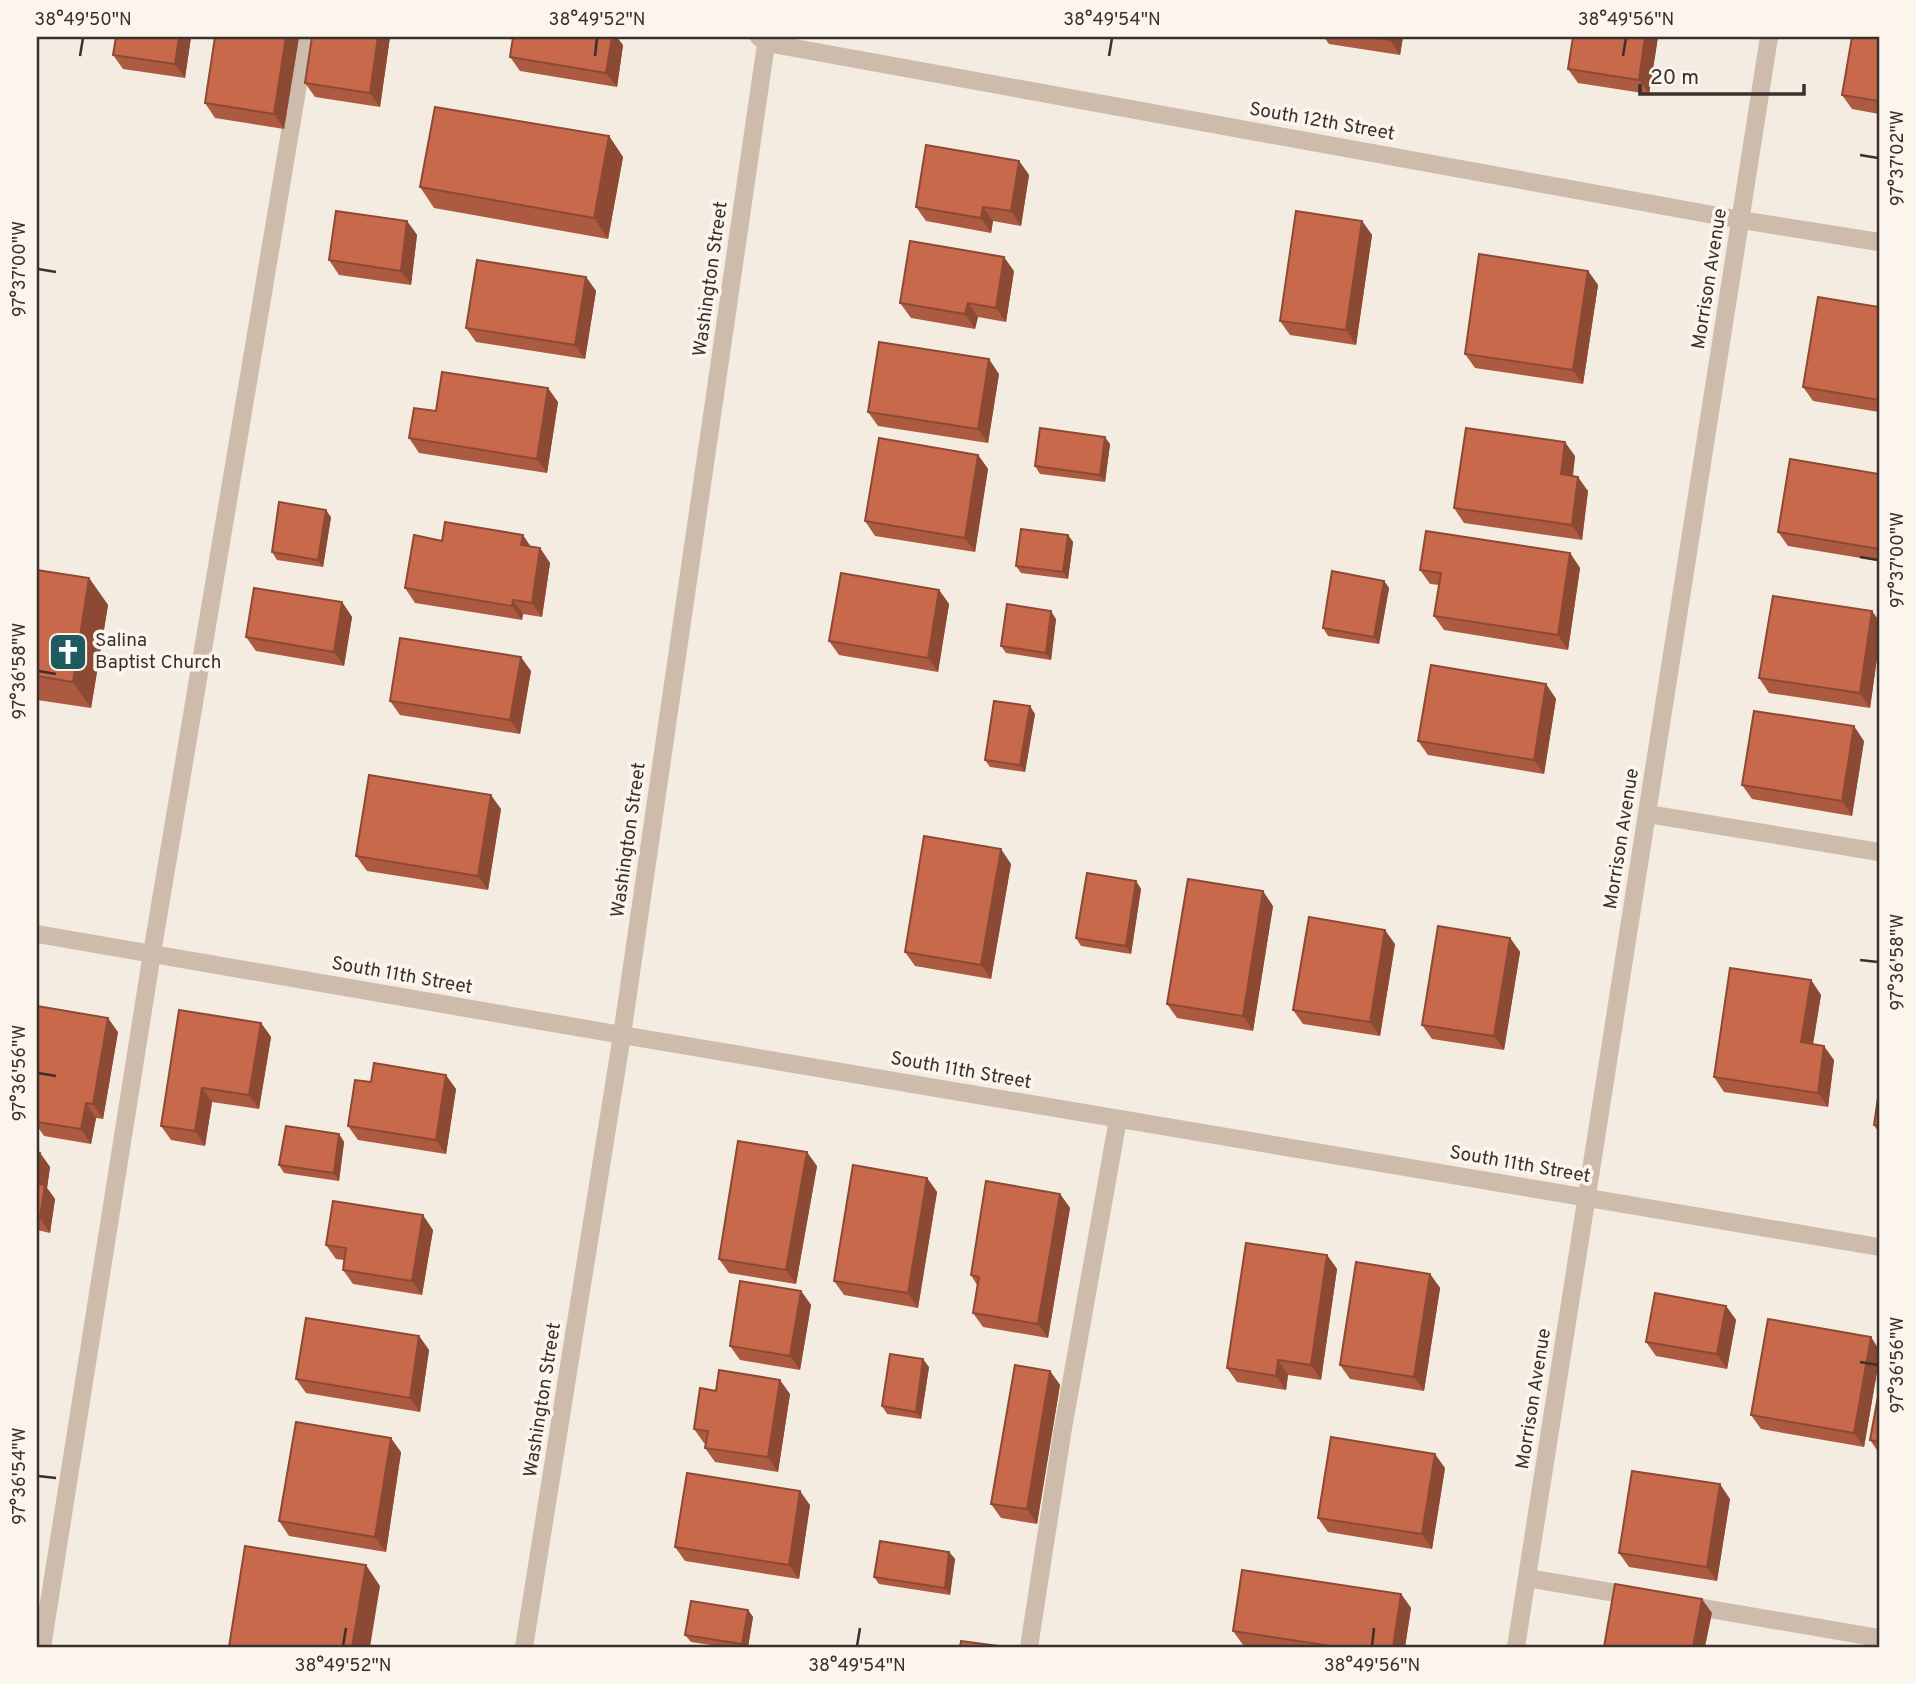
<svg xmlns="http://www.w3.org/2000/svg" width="1916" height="1684" font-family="Overpass,sans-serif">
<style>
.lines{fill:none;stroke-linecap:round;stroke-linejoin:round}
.service{stroke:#cdbbac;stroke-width:18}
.minor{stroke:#cdbbac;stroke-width:18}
.wall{fill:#ac5a40}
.shaded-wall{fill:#8c4a34}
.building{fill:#c8694b;stroke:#8c4a34;stroke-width:2}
.ticks{fill:none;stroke:#3b302b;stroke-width:2.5}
.labels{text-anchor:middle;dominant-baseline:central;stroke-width:7;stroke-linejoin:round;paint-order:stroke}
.street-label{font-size:19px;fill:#3b302b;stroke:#fbf5ee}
.poi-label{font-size:19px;fill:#3b302b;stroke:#fbf5ee;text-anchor:start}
.neatline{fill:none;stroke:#3b302b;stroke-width:2.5}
.ticks-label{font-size:18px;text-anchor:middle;fill:#3b302b}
</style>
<rect width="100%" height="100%" fill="#f4ebe1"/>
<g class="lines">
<g class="service">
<polyline points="1648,814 1879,852"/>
<polyline points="1527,1578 1634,1596"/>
<polyline points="1686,1605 1879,1638"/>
<polyline points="42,1647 152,953 306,37"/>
<polyline points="1029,1647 1062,1434 1118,1119"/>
</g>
<g class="minor">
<polyline points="759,37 767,43 1741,220 1879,242"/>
<polyline points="37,934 622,1035 1879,1247"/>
<polyline points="524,1647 622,1035 767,37"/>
<polyline points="1516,1647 1769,37"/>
</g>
</g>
<g class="wall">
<polygon points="191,37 185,78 123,69 113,55"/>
<polygon points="215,37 299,37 284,129 215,118 205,103"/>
<polygon points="390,37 380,107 315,97 305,83"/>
<polygon points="1324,37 1403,37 1400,55 1329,44"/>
<polygon points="1658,37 1649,94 1578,83 1568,69"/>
<polygon points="1879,37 1879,114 1852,109 1842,95"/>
<polygon points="623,45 617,87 520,71 510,57"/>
<polygon points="609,136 623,157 608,239 434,208 420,187"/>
<polygon points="1019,161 1029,175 1021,226 993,221 991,233 926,221 916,207"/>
<polygon points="407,221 417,235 411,285 339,275 329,260"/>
<polygon points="1362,221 1372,235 1356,345 1290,335 1280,321"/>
<polygon points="1014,271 1006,322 978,317 975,329 911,318 900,303"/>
<polygon points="1588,271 1598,285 1583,384 1475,368 1465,354"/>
<polygon points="586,277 596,291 585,359 476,342 466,328"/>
<polygon points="1879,307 1879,412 1813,401 1803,387"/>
<polygon points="999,374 988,443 878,426 868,412"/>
<polygon points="558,402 547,473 419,453 409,438 436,411"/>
<polygon points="1110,444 1105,482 1040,474 1035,466"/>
<polygon points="978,455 988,469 975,552 875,536 865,521"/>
<polygon points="1575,456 1573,476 1588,491 1582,540 1464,523 1454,508"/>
<polygon points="1879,474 1879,561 1788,546 1778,532"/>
<polygon points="331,517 323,567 277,560 272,552"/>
<polygon points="1068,535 1073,542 1068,579 1021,573 1016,566"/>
<polygon points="442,541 540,548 550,563 542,617 523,614 522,620 415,603 405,588"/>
<polygon points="1570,553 1580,568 1568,650 1444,630 1434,616 1439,585 1430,584 1420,570"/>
<polygon points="37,570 89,578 108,605 91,708 37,700"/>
<polygon points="1384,581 1389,588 1379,644 1328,636 1323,628"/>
<polygon points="939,590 949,604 938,672 839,655 829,641"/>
<polygon points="342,602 352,617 344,666 256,651 246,637"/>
<polygon points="1872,611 1879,621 1879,644 1870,708 1769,693 1759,678"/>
<polygon points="1056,619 1051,660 1006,653 1001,646"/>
<polygon points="531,671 520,734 400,715 390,701"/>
<polygon points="1546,684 1556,699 1544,774 1428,755 1418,741"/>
<polygon points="1035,714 1025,772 990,767 985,760"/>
<polygon points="1864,741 1852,816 1752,799 1742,785"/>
<polygon points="501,809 488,890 367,871 356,856"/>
<polygon points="1011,864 991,979 915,966 905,952"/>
<polygon points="1136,881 1141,889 1131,954 1081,946 1076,938"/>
<polygon points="1273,906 1253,1031 1177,1018 1167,1004"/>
<polygon points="1510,938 1520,952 1504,1050 1432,1039 1422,1025"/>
<polygon points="1395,944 1380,1036 1303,1024 1293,1010"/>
<polygon points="1811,980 1821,995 1813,1044 1834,1060 1828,1107 1724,1092 1714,1077"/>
<polygon points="37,1006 118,1032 103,1119 96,1118 91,1144 44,1136 37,1126"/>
<polygon points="261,1023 271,1037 259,1109 212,1102 205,1146 171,1140 161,1126"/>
<polygon points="371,1082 456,1089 446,1154 358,1140 348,1126"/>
<polygon points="1879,1091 1879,1133 1874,1125"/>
<polygon points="339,1134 344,1142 339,1181 284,1173 279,1165"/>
<polygon points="37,1152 40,1153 50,1167 47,1188 55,1199 50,1233 37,1230"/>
<polygon points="817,1166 796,1284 729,1273 719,1259"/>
<polygon points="927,1178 937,1192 918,1308 844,1295 834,1281"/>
<polygon points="1060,1194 1070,1208 1048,1338 983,1327 973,1313 977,1285 971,1275"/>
<polygon points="433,1230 422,1295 353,1284 343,1270 344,1260 336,1259 326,1245"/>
<polygon points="1327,1255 1337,1269 1321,1380 1288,1375 1286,1390 1237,1382 1227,1368"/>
<polygon points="1430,1274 1440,1288 1424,1391 1350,1379 1340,1365"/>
<polygon points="801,1291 811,1305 800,1370 740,1360 730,1346"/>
<polygon points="1726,1306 1736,1320 1727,1369 1656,1356 1646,1342"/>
<polygon points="419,1336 429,1350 420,1412 306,1393 296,1379"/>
<polygon points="1871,1337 1879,1350 1879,1360 1864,1447 1761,1429 1751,1415"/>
<polygon points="929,1367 921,1419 887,1414 882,1406"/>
<polygon points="1050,1371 1060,1385 1037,1524 1001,1518 991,1504"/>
<polygon points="716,1391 790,1394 778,1472 715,1462 705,1448 706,1444 704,1443 694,1429"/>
<polygon points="1879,1391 1879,1453 1870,1440"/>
<polygon points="401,1452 386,1552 289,1536 279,1521"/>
<polygon points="1445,1468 1432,1549 1328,1532 1318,1518"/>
<polygon points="1730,1499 1717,1581 1629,1567 1619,1553"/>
<polygon points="810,1505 799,1579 685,1561 675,1547"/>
<polygon points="949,1552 955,1559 950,1595 879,1584 874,1577"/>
<polygon points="1401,1594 1411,1608 1405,1647 1255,1647 1243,1645 1233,1631"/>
<polygon points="748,1610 753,1617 748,1647 724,1647 691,1642 685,1635"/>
</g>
<g class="shaded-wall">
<polygon points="179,37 191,37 185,78 175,64"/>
<polygon points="286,37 299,37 284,129 274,114"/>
<polygon points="378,37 390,37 380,107 370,93"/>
<polygon points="612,37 617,37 623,45 617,87 606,73"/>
<polygon points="1391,37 1403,37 1400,55 1390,40"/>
<polygon points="1645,37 1658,37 1649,94 1639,80"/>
<polygon points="609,136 623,157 608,239 594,218"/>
<polygon points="1019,161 1029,175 1021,226 1011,211"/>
<polygon points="983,207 993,221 991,233 981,218"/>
<polygon points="407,221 417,235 411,285 401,271"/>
<polygon points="1362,221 1372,235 1356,345 1346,330"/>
<polygon points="1004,257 1014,271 1006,322 996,308"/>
<polygon points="1588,271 1598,285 1583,384 1573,370"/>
<polygon points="586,277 596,291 585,359 575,345"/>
<polygon points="968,303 978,317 975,329 965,314"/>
<polygon points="989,359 999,374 988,443 978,429"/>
<polygon points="548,388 558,402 547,473 537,459"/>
<polygon points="1105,437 1110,444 1105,482 1100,475"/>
<polygon points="1565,442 1575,456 1571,488 1561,474"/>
<polygon points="978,455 988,469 975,552 965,538"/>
<polygon points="1578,477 1588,491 1582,540 1572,525"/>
<polygon points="326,510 331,517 323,567 318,560"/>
<polygon points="523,535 533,550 521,545"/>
<polygon points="1068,535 1073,542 1068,579 1063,572"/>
<polygon points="540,548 550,563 542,617 532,603"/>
<polygon points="1570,553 1580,568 1568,650 1558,635"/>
<polygon points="89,578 108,605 91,708 73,682"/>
<polygon points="1384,581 1389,588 1379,644 1374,637"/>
<polygon points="939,590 949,604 938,672 928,658"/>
<polygon points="513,600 523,614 522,620 512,606"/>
<polygon points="342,602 352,617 344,666 334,652"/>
<polygon points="1051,611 1056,619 1051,660 1046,653"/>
<polygon points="1872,611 1879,621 1879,644 1870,708 1860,693"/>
<polygon points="521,657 531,671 520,734 510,720"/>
<polygon points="1546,684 1556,699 1544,774 1534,760"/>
<polygon points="1030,706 1035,714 1025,772 1020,765"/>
<polygon points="1854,726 1864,741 1852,816 1842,801"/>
<polygon points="491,795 501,809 488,890 478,876"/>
<polygon points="1001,849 1011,864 991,979 981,965"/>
<polygon points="1136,881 1141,889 1131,954 1126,946"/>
<polygon points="1263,891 1273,906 1253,1031 1243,1016"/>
<polygon points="1385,930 1395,944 1380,1036 1370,1022"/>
<polygon points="1510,938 1520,952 1504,1050 1494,1036"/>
<polygon points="1811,980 1821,995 1811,1056 1801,1042"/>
<polygon points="108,1018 118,1032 103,1119 93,1104"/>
<polygon points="261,1023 271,1037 259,1109 249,1095"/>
<polygon points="1824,1046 1834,1060 1828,1107 1818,1093"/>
<polygon points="446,1075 456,1089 446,1154 436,1140"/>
<polygon points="202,1088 212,1102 205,1146 195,1131"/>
<polygon points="86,1103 96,1118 91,1144 81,1129"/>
<polygon points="339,1134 344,1142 339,1181 334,1173"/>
<polygon points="807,1152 817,1166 796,1284 786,1270"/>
<polygon points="40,1153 50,1167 47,1188 55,1199 50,1233 40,1218 37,1174"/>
<polygon points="927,1178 937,1192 918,1308 908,1293"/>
<polygon points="1060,1194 1070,1208 1048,1338 1038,1324"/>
<polygon points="423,1215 433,1230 422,1295 412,1281"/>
<polygon points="1327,1255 1337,1269 1321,1380 1311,1365"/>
<polygon points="1430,1274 1440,1288 1424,1391 1414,1377"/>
<polygon points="801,1291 811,1305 800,1370 790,1356"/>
<polygon points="1726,1306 1736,1320 1727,1369 1717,1354"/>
<polygon points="419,1336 429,1350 420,1412 410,1398"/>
<polygon points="1871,1337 1879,1350 1879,1360 1864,1447 1854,1433"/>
<polygon points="923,1359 929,1367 921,1419 916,1412"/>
<polygon points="1278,1360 1288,1375 1286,1390 1276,1376"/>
<polygon points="1050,1371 1060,1385 1037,1524 1027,1509"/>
<polygon points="780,1380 790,1394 778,1472 768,1457"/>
<polygon points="391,1438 401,1452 386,1552 375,1537"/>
<polygon points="1435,1454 1445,1468 1432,1549 1422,1534"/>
<polygon points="1720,1484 1730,1499 1717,1581 1707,1567"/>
<polygon points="800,1491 810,1505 799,1579 789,1565"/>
<polygon points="949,1552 955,1559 950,1595 945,1588"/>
<polygon points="366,1565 380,1586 370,1647 352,1647"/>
<polygon points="1401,1594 1411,1608 1405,1647 1393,1647"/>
<polygon points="1702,1599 1712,1613 1705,1647 1693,1647"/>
<polygon points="748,1610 753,1617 748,1647 745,1647 742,1644"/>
</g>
<g class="building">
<polygon points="116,37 179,37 175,64 113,55"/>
<polygon points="215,37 286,37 274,114 205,103"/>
<polygon points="312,37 378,37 370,93 305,83"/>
<polygon points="513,37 612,37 606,73 510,57"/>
<polygon points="1367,37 1391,37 1390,40"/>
<polygon points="1573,37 1645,37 1639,80 1568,69"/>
<polygon points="1852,37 1879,37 1879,101 1842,95"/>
<polygon points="435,107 609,136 594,218 420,187"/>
<polygon points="926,145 1019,161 1011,211 983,207 981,218 916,207"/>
<polygon points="336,211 407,221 401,271 329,260"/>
<polygon points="1296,211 1362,221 1346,330 1280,321"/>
<polygon points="910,241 1004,257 996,308 968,303 965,314 900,303"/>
<polygon points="1479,254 1588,271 1573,370 1465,354"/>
<polygon points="477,260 586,277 575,345 466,328"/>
<polygon points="1818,297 1879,307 1879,400 1803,387"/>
<polygon points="879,342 989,359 978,429 868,412"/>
<polygon points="442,372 548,388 537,459 409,438 414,408 436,411"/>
<polygon points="1040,428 1105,437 1100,475 1035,466"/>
<polygon points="1466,428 1565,442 1561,474 1578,477 1572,525 1454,508"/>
<polygon points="879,438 978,455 965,538 865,521"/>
<polygon points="1790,459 1879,474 1879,549 1778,532"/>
<polygon points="279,502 326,510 318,560 272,552"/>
<polygon points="445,522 523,535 521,545 540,548 532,603 513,600 512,606 405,588 414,535 442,541"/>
<polygon points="1021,529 1068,535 1063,572 1016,566"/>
<polygon points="1426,531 1570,553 1558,635 1434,616 1441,573 1420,570"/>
<polygon points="37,570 89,578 73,682 37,676"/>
<polygon points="1332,571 1384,581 1374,637 1323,628"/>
<polygon points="841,573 939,590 928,658 829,641"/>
<polygon points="254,588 342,602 334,652 246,637"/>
<polygon points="1773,596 1872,611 1860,693 1759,678"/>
<polygon points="1007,604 1051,611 1046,653 1001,646"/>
<polygon points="400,638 521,657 510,720 390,701"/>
<polygon points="1431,665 1546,684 1534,760 1418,741"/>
<polygon points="994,701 1030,706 1020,765 985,760"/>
<polygon points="1754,711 1854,726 1842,801 1742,785"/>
<polygon points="369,775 491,795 478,876 356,856"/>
<polygon points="924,836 1001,849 981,965 905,952"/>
<polygon points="1087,873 1136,881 1126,946 1076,938"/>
<polygon points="1188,879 1263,891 1243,1016 1167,1004"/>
<polygon points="1309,917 1385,930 1370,1022 1293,1010"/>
<polygon points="1438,926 1510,938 1494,1036 1422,1025"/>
<polygon points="1730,968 1811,980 1801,1042 1824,1046 1818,1093 1714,1077"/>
<polygon points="37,1006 108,1018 93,1104 86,1103 81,1129 37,1122 38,1098 37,1098"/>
<polygon points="179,1010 261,1023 249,1095 202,1088 195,1131 161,1126"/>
<polygon points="374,1063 446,1075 436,1140 348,1126 355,1080 371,1082"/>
<polygon points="1879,1091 1879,1126 1874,1125"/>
<polygon points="286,1126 339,1134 334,1173 279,1165"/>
<polygon points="738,1141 807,1152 786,1270 719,1259"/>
<polygon points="37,1152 40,1153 37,1174"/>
<polygon points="853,1165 927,1178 908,1293 834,1281"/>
<polygon points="986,1181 1060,1194 1038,1324 973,1313 979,1277 971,1275"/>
<polygon points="37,1184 45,1185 40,1218 37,1218"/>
<polygon points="333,1201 423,1215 412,1281 343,1270 346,1248 326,1245"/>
<polygon points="1246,1243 1327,1255 1311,1365 1278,1360 1276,1376 1227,1368"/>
<polygon points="1356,1262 1430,1274 1414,1377 1340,1365"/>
<polygon points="740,1281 801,1291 790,1356 730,1346"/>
<polygon points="1655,1293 1726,1306 1717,1354 1646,1342"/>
<polygon points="306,1318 419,1336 410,1398 296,1379"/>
<polygon points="1768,1319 1871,1337 1854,1433 1751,1415"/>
<polygon points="890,1354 923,1359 916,1412 882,1406"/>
<polygon points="1015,1365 1050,1371 1027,1509 991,1504"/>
<polygon points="719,1370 780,1380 768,1457 705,1448 708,1431 694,1429 700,1388 716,1391"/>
<polygon points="1879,1391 1879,1442 1870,1440"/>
<polygon points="296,1422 391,1438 375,1537 279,1521"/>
<polygon points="1331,1437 1435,1454 1422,1534 1318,1518"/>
<polygon points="1632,1471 1720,1484 1707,1567 1619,1553"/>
<polygon points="687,1473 800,1491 789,1565 675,1547"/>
<polygon points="880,1541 949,1552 945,1588 874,1577"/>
<polygon points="245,1546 366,1565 352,1647 229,1647"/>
<polygon points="1242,1570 1401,1594 1393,1647 1338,1647 1233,1631"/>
<polygon points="1615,1584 1702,1599 1693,1647 1604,1647"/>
<polygon points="691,1601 748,1610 742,1644 685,1635"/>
<polygon points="961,1641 1006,1647 960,1647"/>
</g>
<path class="ticks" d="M80,56L83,38M595,56L597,38M1109,56L1112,38M1623,56L1626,38M1860,155L1878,158M38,269L56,272M1860,557L1878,560M38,671L56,674M1860,960L1878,962M38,1073L56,1076M1860,1362L1878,1365M38,1476L56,1478M343,1646L346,1628M857,1646L860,1628M1372,1646L1374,1628"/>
<defs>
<g id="church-square" transform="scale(2.0125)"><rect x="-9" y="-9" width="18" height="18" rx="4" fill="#1f5a5e" stroke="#fbf5ee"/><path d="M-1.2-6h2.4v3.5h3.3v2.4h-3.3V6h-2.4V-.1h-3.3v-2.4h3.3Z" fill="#fff"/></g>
</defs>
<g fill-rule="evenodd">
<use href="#church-square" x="68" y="652"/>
</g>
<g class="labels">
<g class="street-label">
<text transform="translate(1322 122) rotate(10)">South 12th Street</text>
<text transform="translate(711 279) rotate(-82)">Washington Street</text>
<text transform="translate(1710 279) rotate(-81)">Morrison Avenue</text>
<text transform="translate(1622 839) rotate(-81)">Morrison Avenue</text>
<text transform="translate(629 840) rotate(-82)">Washington Street</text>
<text transform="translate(402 976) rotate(10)">South 11th Street</text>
<text transform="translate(961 1071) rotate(10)">South 11th Street</text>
<text transform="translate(1520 1165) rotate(10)">South 11th Street</text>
<text transform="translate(1534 1399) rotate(-81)">Morrison Avenue</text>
<text transform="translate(543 1400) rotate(-81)">Washington Street</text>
</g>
<g class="poi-label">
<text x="95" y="641">Salina<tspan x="95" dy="22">Baptist Church</tspan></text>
</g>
</g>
<rect width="1916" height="1684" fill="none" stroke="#fbf5ee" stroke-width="77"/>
<path d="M1640 84v10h164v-10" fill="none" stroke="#3b302b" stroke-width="3.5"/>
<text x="1650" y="84" font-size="21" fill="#3b302b" stroke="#fbf5ee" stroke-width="5" paint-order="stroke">20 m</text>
<rect x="38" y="38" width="1840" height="1608" class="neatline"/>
<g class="ticks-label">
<text x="83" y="25">38°49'50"N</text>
<text x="597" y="25">38°49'52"N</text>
<text x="1112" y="25">38°49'54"N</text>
<text x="1626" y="25">38°49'56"N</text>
<text transform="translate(1897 158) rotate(-90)" y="6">97°37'02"W</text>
<text transform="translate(19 269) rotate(-90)" y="6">97°37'00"W</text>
<text transform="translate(1897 560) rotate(-90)" y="6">97°37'00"W</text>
<text transform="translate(19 671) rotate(-90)" y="6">97°36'58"W</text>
<text transform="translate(1897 962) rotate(-90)" y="6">97°36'58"W</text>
<text transform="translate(19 1073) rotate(-90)" y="6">97°36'56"W</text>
<text transform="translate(1897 1365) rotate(-90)" y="6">97°36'56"W</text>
<text transform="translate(19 1476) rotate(-90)" y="6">97°36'54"W</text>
<text x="343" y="1671">38°49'52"N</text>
<text x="857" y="1671">38°49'54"N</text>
<text x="1372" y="1671">38°49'56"N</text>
</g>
</svg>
